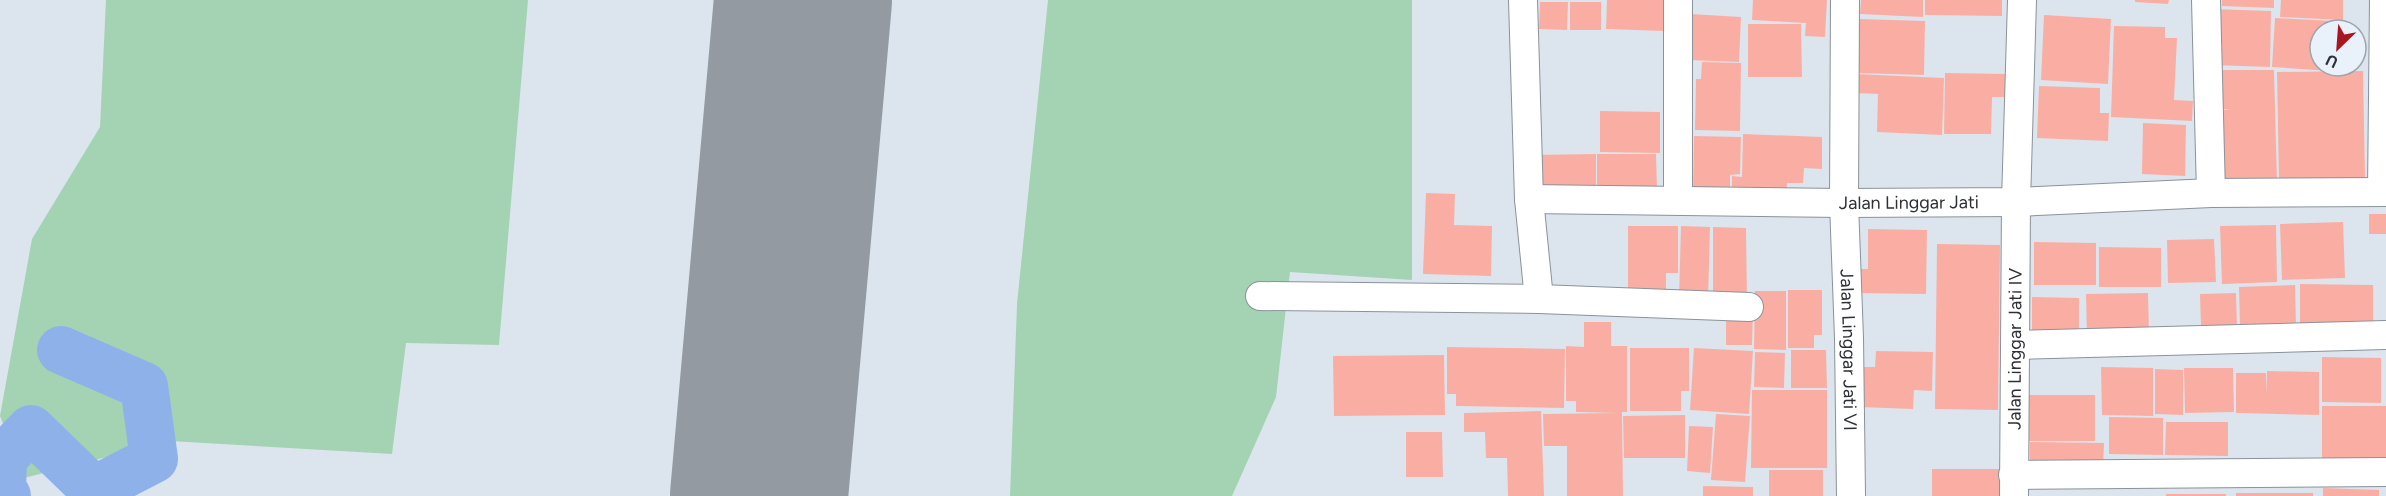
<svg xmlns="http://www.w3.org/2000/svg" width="2386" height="496" font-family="Figtree,sans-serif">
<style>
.green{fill:#a4d3b3}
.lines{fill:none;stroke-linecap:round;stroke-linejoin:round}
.river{stroke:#8eb1ea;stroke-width:48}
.runway{stroke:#949aa1;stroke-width:178}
.building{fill:#faaea3}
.minor-casing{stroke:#8a929a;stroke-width:30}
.minor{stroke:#fff;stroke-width:28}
.labels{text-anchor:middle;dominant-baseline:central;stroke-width:6;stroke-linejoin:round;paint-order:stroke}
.street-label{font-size:18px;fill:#2d3034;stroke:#e9f2fb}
</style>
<rect width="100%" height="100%" fill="#dce5ee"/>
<g class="green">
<polygon points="106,0 528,0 499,345 406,343 392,454 170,441 24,478 0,416 32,239 100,127"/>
<polygon points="1048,0 1412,0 1412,280 1290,272 1276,397 1232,496 1010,496 1017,304"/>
</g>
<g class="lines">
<polyline class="river" points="7,496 2,491 3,458 31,429 94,490 154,459 144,386 61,350"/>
<polyline class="runway" points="759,496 803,0"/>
</g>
<g class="building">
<polygon points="1607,0 1664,0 1664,31 1606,29"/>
<polygon points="1753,0 1827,0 1825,37 1805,36 1806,23 1752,20"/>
<polygon points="1861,0 1923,0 1923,17 1860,14"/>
<polygon points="1925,0 2002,0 2002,16 1925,15"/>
<polygon points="2135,0 2169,0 2168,4 2135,2"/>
<polygon points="2222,0 2274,0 2274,8 2222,6"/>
<polygon points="2281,0 2343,0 2343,20 2280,17"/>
<polygon points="1540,2 1568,2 1567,30 1539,29"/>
<rect x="1570" y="2" width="31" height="28"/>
<polygon points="2213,9 2271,11 2270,67 2211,65"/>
<polygon points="1690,14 1741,17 1739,62 1688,60"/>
<polygon points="2044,15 2111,19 2108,84 2041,80"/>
<polygon points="2275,18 2333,21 2333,30 2320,30 2320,66 2331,66 2331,71 2272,67"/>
<polygon points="1859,19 1925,21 1924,75 1857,73"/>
<polygon points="1748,24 1801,24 1802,77 1748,77"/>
<polygon points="2114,26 2165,27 2165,38 2177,38 2174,100 2193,101 2192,121 2111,117"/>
<polygon points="1702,62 1741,63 1740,131 1695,130 1696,79 1701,79"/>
<polygon points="2222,70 2274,70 2277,181 2214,182 2212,110 2230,110 2223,109"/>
<polygon points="2363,71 2365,179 2279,180 2277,72"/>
<polygon points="1945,73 2009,74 2008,97 1992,97 1991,134 1944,134"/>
<polygon points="1855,74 1944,78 1942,135 1877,132 1878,94 1854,93"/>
<polygon points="2039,86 2100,88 2100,113 2109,113 2108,141 2037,138"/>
<polygon points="1600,111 1660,112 1660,153 1600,152"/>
<polygon points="2143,123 2186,125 2185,176 2142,174"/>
<polygon points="1743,134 1822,137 1822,169 1804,168 1803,183 1787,183 1786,199 1732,197 1732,176 1742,177"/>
<polygon points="1694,136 1741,137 1740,174 1730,175 1730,195 1693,195"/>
<polygon points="1596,154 1596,194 1531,195 1530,155"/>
<polygon points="1597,154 1656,154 1657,188 1597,188"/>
<polygon points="1426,193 1455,194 1454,225 1492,226 1491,276 1423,274"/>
<rect x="2369" y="214" width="17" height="20"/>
<polygon points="2343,222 2345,278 2282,280 2280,224"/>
<polygon points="2276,225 2277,282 2222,284 2220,226"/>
<polygon points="1628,226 1678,226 1678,273 1666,273 1666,293 1628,293"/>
<polygon points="1681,226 1710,227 1708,301 1679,300"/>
<polygon points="1713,227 1746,228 1747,301 1713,301"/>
<polygon points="1868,229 1927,230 1926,294 1853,293 1853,269 1868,269"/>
<polygon points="2214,239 2216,282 2168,283 2167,240"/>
<polygon points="2034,242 2096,243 2096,285 2034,285"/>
<polygon points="1937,244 2000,245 1998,410 1935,409"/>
<polygon points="2099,247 2161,248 2161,287 2099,287"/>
<polygon points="2300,284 2373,285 2373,330 2300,329"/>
<polygon points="2295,285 2296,326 2240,327 2239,287"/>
<polygon points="1788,290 1822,290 1822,335 1814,335 1814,348 1788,348"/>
<polygon points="1755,291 1786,291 1786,350 1754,349"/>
<polygon points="2148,293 2149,335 2087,336 2086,294"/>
<polygon points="2236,293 2237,326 2201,327 2200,294"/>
<polygon points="2032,297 2079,298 2079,338 2032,337"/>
<polygon points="1726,310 1753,311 1752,345 1726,345"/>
<polygon points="1584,322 1611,322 1611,346 1627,346 1627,412 1622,412 1623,496 1567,496 1567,446 1544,446 1543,414 1618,413 1576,412 1576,401 1566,401 1566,346 1584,347"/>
<polygon points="1447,347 1565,349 1564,408 1456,406 1456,394 1447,394"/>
<polygon points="1630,348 1689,348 1689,391 1681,391 1681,411 1630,411"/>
<polygon points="1694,348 1753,351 1749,414 1690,410"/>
<polygon points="1791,350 1826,350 1827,388 1791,388"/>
<polygon points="1876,351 1933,352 1932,391 1914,390 1913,409 1860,407 1861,367 1875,367"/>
<polygon points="1755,352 1785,353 1784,388 1754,387"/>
<polygon points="1444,355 1445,415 1334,416 1333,356"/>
<polygon points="2322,357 2381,358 2381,403 2322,402"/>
<polygon points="2101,367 2153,368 2153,416 2102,415"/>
<polygon points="2184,368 2233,368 2234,412 2185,413"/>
<polygon points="2155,369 2183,370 2183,415 2155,414"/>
<polygon points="2267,371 2319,372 2319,415 2236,413 2236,373 2266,373 2267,394"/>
<polygon points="1752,390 1827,390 1827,468 1751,468"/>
<rect x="2027" y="395" width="68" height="46"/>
<rect x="2322" y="406" width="64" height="52"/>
<polygon points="1541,411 1544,496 1508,496 1507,458 1486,458 1485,432 1464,432 1464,413"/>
<polygon points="1716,414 1750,416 1745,482 1711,480"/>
<polygon points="1685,415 1685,458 1624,458 1623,416"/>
<polygon points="2109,417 2163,418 2163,455 2109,454"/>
<polygon points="2166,422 2228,422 2228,456 2165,455"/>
<polygon points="1689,426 1713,427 1710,473 1687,471"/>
<polygon points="1406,432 1442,432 1443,477 1406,477"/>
<polygon points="2030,442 2104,443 2103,469 2030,468"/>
<rect x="1932" y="469" width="69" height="27"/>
<rect x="1769" y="470" width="54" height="26"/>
<polygon points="1703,486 1753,487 1753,496 1703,496"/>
<polygon points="2323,488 2379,490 2379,496 2323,496"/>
<rect x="2236" y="493" width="77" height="3"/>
<rect x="2166" y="494" width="60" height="2"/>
</g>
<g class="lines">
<g class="minor-casing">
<g id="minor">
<polyline points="1523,0 1529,199 1539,299"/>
<polyline points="1678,0 1678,200"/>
<path id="s1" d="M1845,0L1844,203L1849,338L1851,496"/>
<polyline points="2206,0 2211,193"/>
<polyline points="2382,192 2384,0"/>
<path id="s2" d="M1529,199L1844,203L2016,202L2211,193L2386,192"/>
<polyline points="1260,296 1539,299 1749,307"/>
<polyline points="2017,345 2386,335"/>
<polyline points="2013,475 2386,472"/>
<path id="s3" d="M2014,496L2016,202L2022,0"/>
</g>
</g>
<use href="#minor" class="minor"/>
</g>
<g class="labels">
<g class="street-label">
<text stroke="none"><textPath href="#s2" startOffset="380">Jalan Linggar Jati</textPath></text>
<text stroke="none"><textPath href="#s1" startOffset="350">Jalan Linggar Jati VI</textPath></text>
<text stroke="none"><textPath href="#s3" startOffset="147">Jalan Linggar Jati IV</textPath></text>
</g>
</g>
<g transform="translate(2338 48) rotate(205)"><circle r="28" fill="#e9f2fb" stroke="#9ea4ab" stroke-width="1.5"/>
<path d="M0-4.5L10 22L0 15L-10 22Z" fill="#aa161e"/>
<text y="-9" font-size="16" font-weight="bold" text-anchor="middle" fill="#2d3034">U</text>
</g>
</svg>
